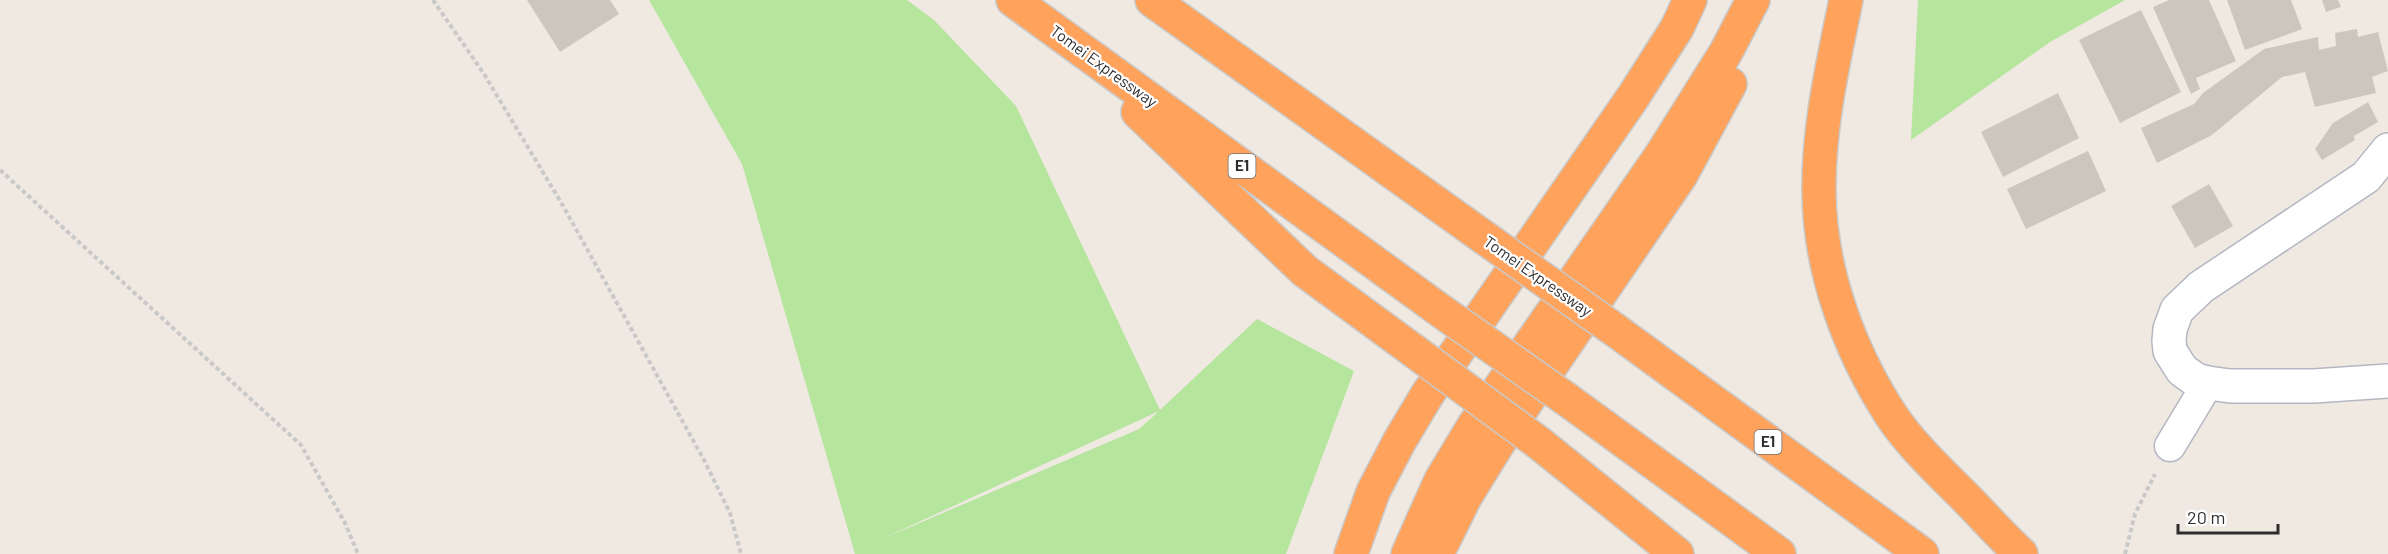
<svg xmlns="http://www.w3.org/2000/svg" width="2388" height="554" font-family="Barlow,sans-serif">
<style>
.green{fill:#b6e59e;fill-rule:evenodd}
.building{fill:#cbc7bf}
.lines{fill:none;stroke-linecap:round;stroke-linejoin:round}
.minor-casing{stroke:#b4b7c1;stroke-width:33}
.tertiary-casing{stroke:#b4b7c1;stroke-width:36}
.motorway-casing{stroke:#c9c9c9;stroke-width:36}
.path{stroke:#c9c9c9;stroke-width:4;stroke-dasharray:4.5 3;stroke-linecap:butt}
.minor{stroke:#fff;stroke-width:30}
.tertiary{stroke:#fff;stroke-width:33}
.motorway{stroke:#ffa35c;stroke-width:33}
.motorway-bridge-casing{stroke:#c9c9c9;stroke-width:36;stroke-linecap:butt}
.motorway-bridge{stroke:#ffa35c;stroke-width:33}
.labels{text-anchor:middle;stroke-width:4.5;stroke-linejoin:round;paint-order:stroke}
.shield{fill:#fff;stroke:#6d6d6d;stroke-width:1.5}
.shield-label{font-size:15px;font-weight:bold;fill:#2e2e2e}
.street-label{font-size:16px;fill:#2e2e2e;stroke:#fff}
</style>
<rect width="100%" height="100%" fill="#efe9e1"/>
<path class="green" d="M649 0H907L934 20 1016 106 1160 410 1257 319 1354 371 1286 554H855L742 164ZM1158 412 1139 429 882 539 1157 412Z
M1918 0H2125L2050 42 1911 140Z"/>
<path class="building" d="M527 0H610L619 14 560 52Z
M2169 0H2209L2236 61 2196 78 2200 89 2191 94 2153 7Z
M2227 0H2291L2302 29 2245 50Z
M2322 0H2338L2341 7 2326 12Z
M2141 10 2181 92 2120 123 2079 40Z
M2357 29 2358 37 2378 32 2388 71 2372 77 2376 93 2315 107 2305 72 2282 77 2212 135 2157 163 2141 128 2194 104 2203 93 2264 49 2318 37 2319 50 2336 46 2335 33Z
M2058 93 2079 138 2003 177 1981 132Z
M2368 102 2378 122 2354 136 2355 140 2322 160 2315 149 2333 123Z
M2088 151 2106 191 2026 229 2007 189Z
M2209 184 2233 226 2195 248 2171 206Z"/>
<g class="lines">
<defs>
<path id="minor" d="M2170 446 2208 383"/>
<path id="tertiary" d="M2388 150 2366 177 2201 287 2177 310 2170 329 2169 341 2170 351 2182 370 2196 380 2208 383 2230 386H2314L2388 381"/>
<path id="motorway" d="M1013 0 1441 311
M1152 0 1489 241
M1846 0C1833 64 1818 127 1819 193 1820 271 1849 350 1891 415 1911 445 1939 471 1964 496 1983 515 2001 536 2021 554
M1138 112 1305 271 1414 351
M1615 330 1922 554
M1569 401 1779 554
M1539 443 1677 554
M1351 554 1373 492 1399 442 1427 395 1633 97 1677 28 1690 0
M1408 554 1441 480 1473 427 1660 157 1726 52 1753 0
M1437 554 1465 497 1499 442 1681 175 1730 84"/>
</defs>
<use href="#minor" class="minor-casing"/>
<use href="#tertiary" class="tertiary-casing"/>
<use href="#motorway" class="motorway-casing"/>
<path class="path" d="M433 0 484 74 562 204 704 460 730 513 741 554
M0 170 301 445 345 523 358 554
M2125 554 2135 514 2155 474"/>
<use href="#minor" class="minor"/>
<use href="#tertiary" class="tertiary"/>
<use href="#motorway" class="motorway"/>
<defs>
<path id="motorway-bridge" d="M1489 241 1615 330
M1441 311 1569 401
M1414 351 1539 443"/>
</defs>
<use href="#motorway-bridge" class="motorway-bridge-casing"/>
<use href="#motorway-bridge" class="motorway-bridge"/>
</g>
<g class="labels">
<g class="shield">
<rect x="1228.5" y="154" width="27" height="24" rx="4.5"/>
<rect x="1754.5" y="430" width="27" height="24" rx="4.5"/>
</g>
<g class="shield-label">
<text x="1242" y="171">E1</text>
<text x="1768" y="447">E1</text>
</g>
<g class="street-label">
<text transform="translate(1104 66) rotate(36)" y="6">Tomei Expressway</text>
<text transform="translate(1538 276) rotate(35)" y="6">Tomei Expressway</text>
</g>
</g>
<path d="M2178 524v9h100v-9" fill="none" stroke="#2e2e2e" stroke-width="3"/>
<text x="2187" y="524" font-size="18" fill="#2e2e2e" stroke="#ffffff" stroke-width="4.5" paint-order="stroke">20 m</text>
</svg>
